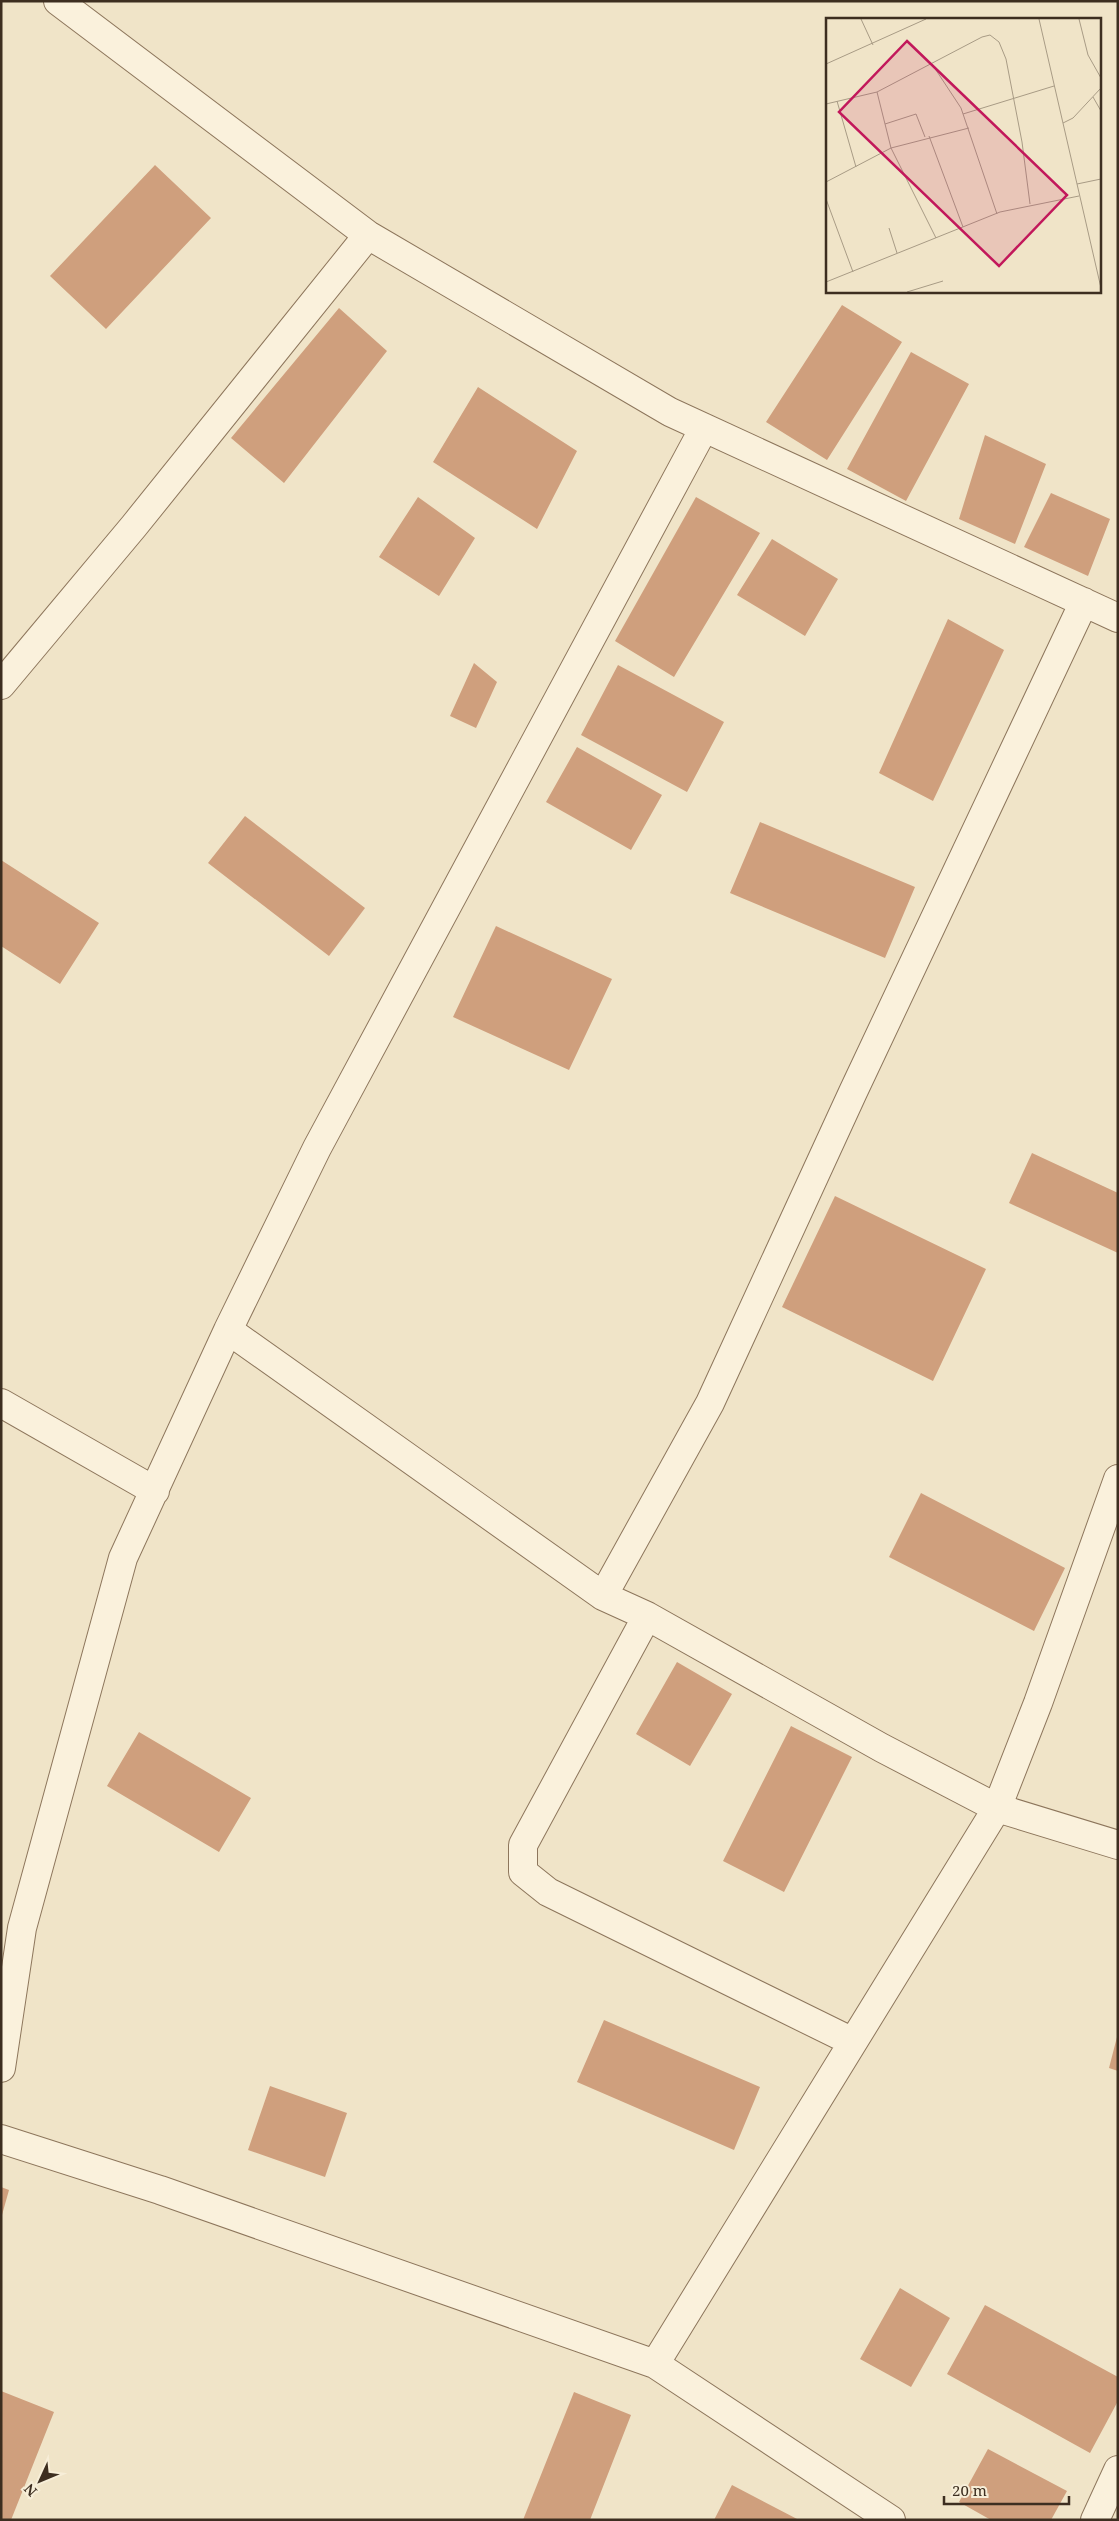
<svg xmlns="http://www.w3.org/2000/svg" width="1119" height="2521" font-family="'Noto Serif',serif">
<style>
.building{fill:#cf9f7d}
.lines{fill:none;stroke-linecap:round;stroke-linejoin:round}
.street-casing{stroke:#8d765c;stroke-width:30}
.street{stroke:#faf1dc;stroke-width:28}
.inset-road{fill:none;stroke:#a89b85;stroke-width:1}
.view{fill:#c2185b;fill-opacity:0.15;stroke:#c2185b;stroke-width:2.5}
.inset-edge{fill:none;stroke:#3d2e20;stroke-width:2.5}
</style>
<rect width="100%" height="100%" fill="#f0e4c8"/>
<path class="building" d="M155 165 211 218 106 329 50 276Z
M842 305 902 342 827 460 766 422Z
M339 308 387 351 284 483 231 438Z
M911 352 969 384 906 501 847 469Z
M478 387 577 451 537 529 433 462Z
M985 435 1046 464 1015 544 959 519Z
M1051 493 1110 519 1088 576 1024 547Z
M418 497 475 538 439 596 379 557Z
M696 497 760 533 674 677 615 641Z
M772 539 838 579 805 636 737 595Z
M948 619 1004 650 933 801 879 773Z
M474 663 497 682 476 728 450 716Z
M618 665 724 722 687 792 581 735Z
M577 747 662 795 631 850 546 802Z
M245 816 365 908 329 956 208 863Z
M760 822 915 887 885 958 730 893Z
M1 860 99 923 60 984 1 946Z
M496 926 612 979 569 1070 453 1017Z
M1032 1153 1118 1193V1253L1009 1203Z
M835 1196 986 1269 933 1381 782 1307Z
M921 1493 1065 1568 1034 1631 889 1557Z
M677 1662 732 1694 690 1766 636 1734Z
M791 1726 852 1757 784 1892 723 1861Z
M139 1732 251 1798 219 1852 107 1786Z
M604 2020 760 2087 734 2150 577 2082Z
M1117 2037H1118V2071L1109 2068Z
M270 2086 347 2113 325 2177 248 2150Z
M1 2187 9 2190 2 2215H1Z
M900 2288 950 2318 911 2387 860 2359Z
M985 2305 1118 2377V2401L1090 2453 947 2374Z
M1 2391 54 2412 11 2520H1Z
M574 2392 631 2415 590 2520H523Z
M988 2449 1067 2491 1051 2520H991L959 2502Z
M732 2485 799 2520H714Z"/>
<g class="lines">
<defs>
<path id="street" d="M58 1 368 235 670 412 1118 618
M1 685 134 526 368 235
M228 1330 603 1596 647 1616 882 1748 997 1808 1118 1845
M1 1403 155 1491
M603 1596 710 1403 853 1092 1084 602
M647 1616 523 1845V1872L548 1892 853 2042
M1 2068 22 1928 123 1558 228 1330 317 1148 704 428
M1 2139 160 2190 655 2364 891 2520
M655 2364 997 1808 1038 1703 1118 1479
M1095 2520 1118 2470"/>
</defs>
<use href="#street" class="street-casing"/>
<use href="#street" class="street"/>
</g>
<g transform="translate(826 18)">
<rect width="275" height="275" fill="#f0e4c8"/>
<path class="inset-road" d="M35 1 47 27M213 1 275 270M253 1 262 37 275 60M0 46 100 1M106 46 135 90 171 196M51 74 65 130 110 220M267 79 275 93M11 83 30 149M0 86 51 74 156 19 164 17 173 24 180 41 196 124 204 186M137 96 228 68M237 105 247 100 275 70M59 106 90 96 99 119M103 118 137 209M0 164 65 130 143 110M251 166 275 161M0 181 27 254M63 210 71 235M0 264 174 194 253 178M81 274 117 263"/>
<path class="view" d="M81 23 241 177 173 248 13 94Z"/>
<rect width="275" height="275" class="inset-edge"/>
</g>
<rect width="1119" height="2521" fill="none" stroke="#3d2e20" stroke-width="5"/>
<g transform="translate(40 2481) rotate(226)" stroke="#f7eed8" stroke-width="4" paint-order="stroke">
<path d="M0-4L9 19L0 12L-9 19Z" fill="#3d2e20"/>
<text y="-8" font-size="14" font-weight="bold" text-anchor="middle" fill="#3d2e20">N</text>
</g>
<path d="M944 2496v8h125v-8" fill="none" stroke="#3d2e20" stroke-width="2.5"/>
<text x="952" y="2496" font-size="15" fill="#3d2e20" stroke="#f7eed8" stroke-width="4" paint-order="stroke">20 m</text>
</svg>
